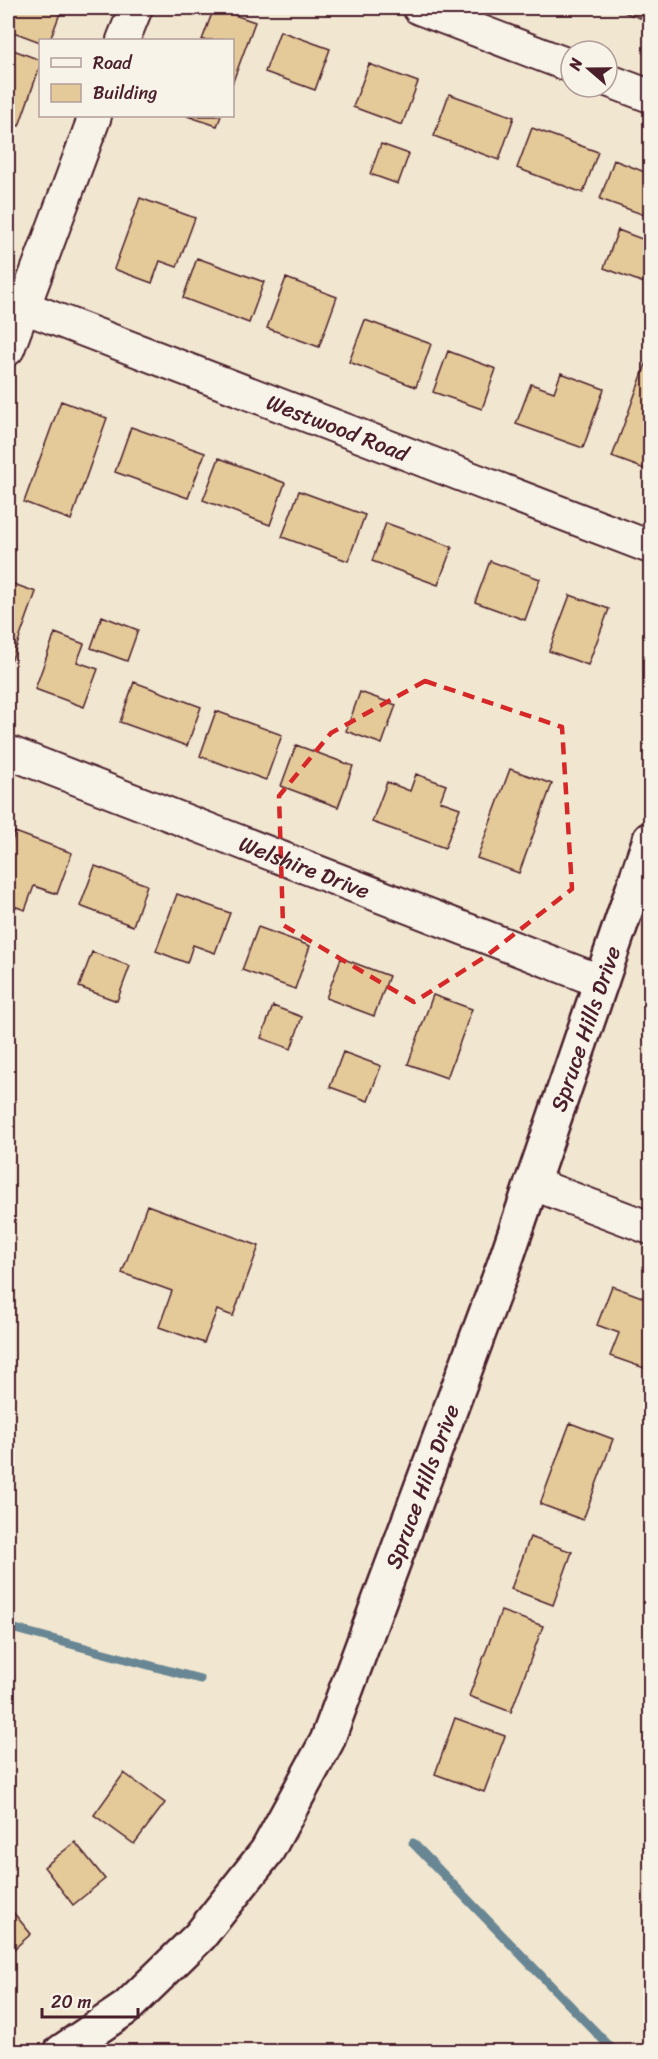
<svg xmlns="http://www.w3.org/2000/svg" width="658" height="2059" font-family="Sriracha,sans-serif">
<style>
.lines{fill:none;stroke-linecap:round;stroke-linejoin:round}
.stream{stroke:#688693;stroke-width:9}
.building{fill:#e4c999;stroke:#4a1f2b;stroke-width:1.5}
.minor-casing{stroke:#4a1f2b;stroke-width:36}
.secondary-casing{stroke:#4a1f2b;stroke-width:38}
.minor{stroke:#f7f3e8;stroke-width:32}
.secondary{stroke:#f7f3e8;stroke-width:33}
.marked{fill:none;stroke:#d62828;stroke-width:4.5;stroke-dasharray:12 8;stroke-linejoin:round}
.labels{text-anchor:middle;stroke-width:6;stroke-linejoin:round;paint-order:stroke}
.street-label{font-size:22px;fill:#4a1f2b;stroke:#f7f3e8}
</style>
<rect width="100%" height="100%" fill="#f1e6d0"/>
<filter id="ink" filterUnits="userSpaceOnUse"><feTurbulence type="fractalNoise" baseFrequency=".0167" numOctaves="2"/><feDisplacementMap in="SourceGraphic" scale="12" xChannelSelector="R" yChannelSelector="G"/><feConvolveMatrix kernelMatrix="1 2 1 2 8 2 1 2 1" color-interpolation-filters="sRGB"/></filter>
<g filter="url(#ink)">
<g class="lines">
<path class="stream" d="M8 1627 200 1679
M413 1843 615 2052"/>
</g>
<path class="building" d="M15 8H62L50 40H40V42L8 30Z
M214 8 255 22 232 84V40H202Z
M613 8H644L640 18Z
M280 31 330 49 315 90 265 72Z
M8 48 40 60V66L19 126 8 122Z
M369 64 418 82 402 125 353 107Z
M449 94 514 117 499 160 434 136Z
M187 116H221L217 126Z
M532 128 598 152 583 193 517 168Z
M381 144 409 154 398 184 370 174Z
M614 160 650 174V217L600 199Z
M140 198 195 218 177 267 160 261 152 283 114 269Z
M618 230 650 242V266L644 283 604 268Z
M197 258 264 282 249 323 183 298Z
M286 278 337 297 319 347 267 328Z
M365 320 431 344 416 387 349 362Z
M448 351 496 369 482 409 433 392Z
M646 364 650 366V471L612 457Z
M561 373 604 389 583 448 516 424 531 384 554 392Z
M61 401 107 418 71 520 24 502Z
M131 427 205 453 188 498 115 472Z
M219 458 285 483 270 525 203 500Z
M299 491 365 515 348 561 282 537Z
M386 523 452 547 438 585 372 561Z
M490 561 540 579 525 620 475 602Z
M8 582 36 592 12 659 8 658Z
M570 595 609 609 588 665 549 651Z
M102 616 138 630 127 661 91 648Z
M55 633 84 644 77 662 98 669 84 707 35 689Z
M134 682 201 707 187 746 120 722Z
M360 692 396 705 382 744 346 731Z
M216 711 282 735 266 780 200 756Z
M296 745 353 766 338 807 281 786Z
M510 769 552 784 519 873 477 858Z
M416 774 446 785 440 801 460 808 445 848 372 822 387 782 410 791Z
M15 832 72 853 57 894 34 886 25 910 8 904V852Z
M95 866 147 885 133 926 80 906Z
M177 894 230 913 215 953 193 945 187 963 156 951Z
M258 927 310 946 295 989 242 970Z
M92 952 130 966 117 1001 79 987Z
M341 958 389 976 374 1016 326 998Z
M433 995 472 1009 447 1078 408 1064Z
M273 1006 302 1017 291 1049 261 1038Z
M343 1052 381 1066 368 1101 330 1087Z
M147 1205 259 1246 233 1316 217 1310 204 1343 159 1327 172 1291 122 1273Z
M612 1286 650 1300V1370L610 1356 619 1333 597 1325Z
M570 1423 613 1439 583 1520 540 1504Z
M530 1537 572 1552 553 1605 511 1589Z
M501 1611 543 1626 511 1712 469 1696Z
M455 1718 505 1736 484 1792 435 1774Z
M124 1773 165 1803 134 1844 94 1815Z
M75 1842 105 1879 73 1905 44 1867Z
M8 1906 31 1934 8 1954Z"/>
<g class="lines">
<defs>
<g id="minor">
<path d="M419 8 571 66"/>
<path d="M123 40 136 8"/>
<path d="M607 80 650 96"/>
<path id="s1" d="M24 307 650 547"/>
<path d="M8 349 95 116"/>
<path id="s2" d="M8 752 602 982"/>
<path d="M531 1183 650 1228"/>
</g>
<g id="secondary">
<path id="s3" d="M61 2052 126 2008 200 1936 267 1851 327 1741 504 1265 650 839"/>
</g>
</defs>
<use href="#minor" class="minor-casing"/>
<use href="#secondary" class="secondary-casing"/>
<use href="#minor" class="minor"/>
<use href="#secondary" class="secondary"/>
</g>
</g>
<path class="marked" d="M425 681 562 727 572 889 485 957 414 1002 283 925 279 796 331 733Z"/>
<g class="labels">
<g class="street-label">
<text dy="8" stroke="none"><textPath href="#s1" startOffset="336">Westwood Road</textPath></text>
<text dy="8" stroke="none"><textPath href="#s2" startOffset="318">Welshire Drive</textPath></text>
<text dy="8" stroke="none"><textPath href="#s3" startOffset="1173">Spruce Hills Drive</textPath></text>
<text dy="8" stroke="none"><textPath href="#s3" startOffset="687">Spruce Hills Drive</textPath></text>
</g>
</g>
<rect width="658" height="2059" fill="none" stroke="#f7f3e8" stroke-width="30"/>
<rect x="15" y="15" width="628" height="2029" fill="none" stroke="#4a1f2b" stroke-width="2" filter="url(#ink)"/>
<rect x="39" y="39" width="195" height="78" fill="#f7f3e8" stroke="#b29e9c" stroke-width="1.5"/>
<rect x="51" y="58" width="30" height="9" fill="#f7f3e8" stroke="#b29e9c" stroke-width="1.5"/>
<text x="93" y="69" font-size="18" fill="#4a1f2b">Road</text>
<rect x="51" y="84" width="30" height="18" fill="#e4c999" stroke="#b29e9c" stroke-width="1.5"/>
<text x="93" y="99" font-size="18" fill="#4a1f2b">Building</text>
<g transform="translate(589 69) rotate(290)"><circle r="28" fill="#f7f3e8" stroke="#b29e9c" stroke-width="1.5"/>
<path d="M0-4.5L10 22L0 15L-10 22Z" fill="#4a1f2b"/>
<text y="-9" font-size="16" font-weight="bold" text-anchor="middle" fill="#4a1f2b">N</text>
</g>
<path d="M42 2008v9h96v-9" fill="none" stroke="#4a1f2b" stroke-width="3"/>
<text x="51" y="2008" font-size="18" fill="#4a1f2b" stroke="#f7f3e8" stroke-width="4.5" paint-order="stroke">20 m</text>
</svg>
